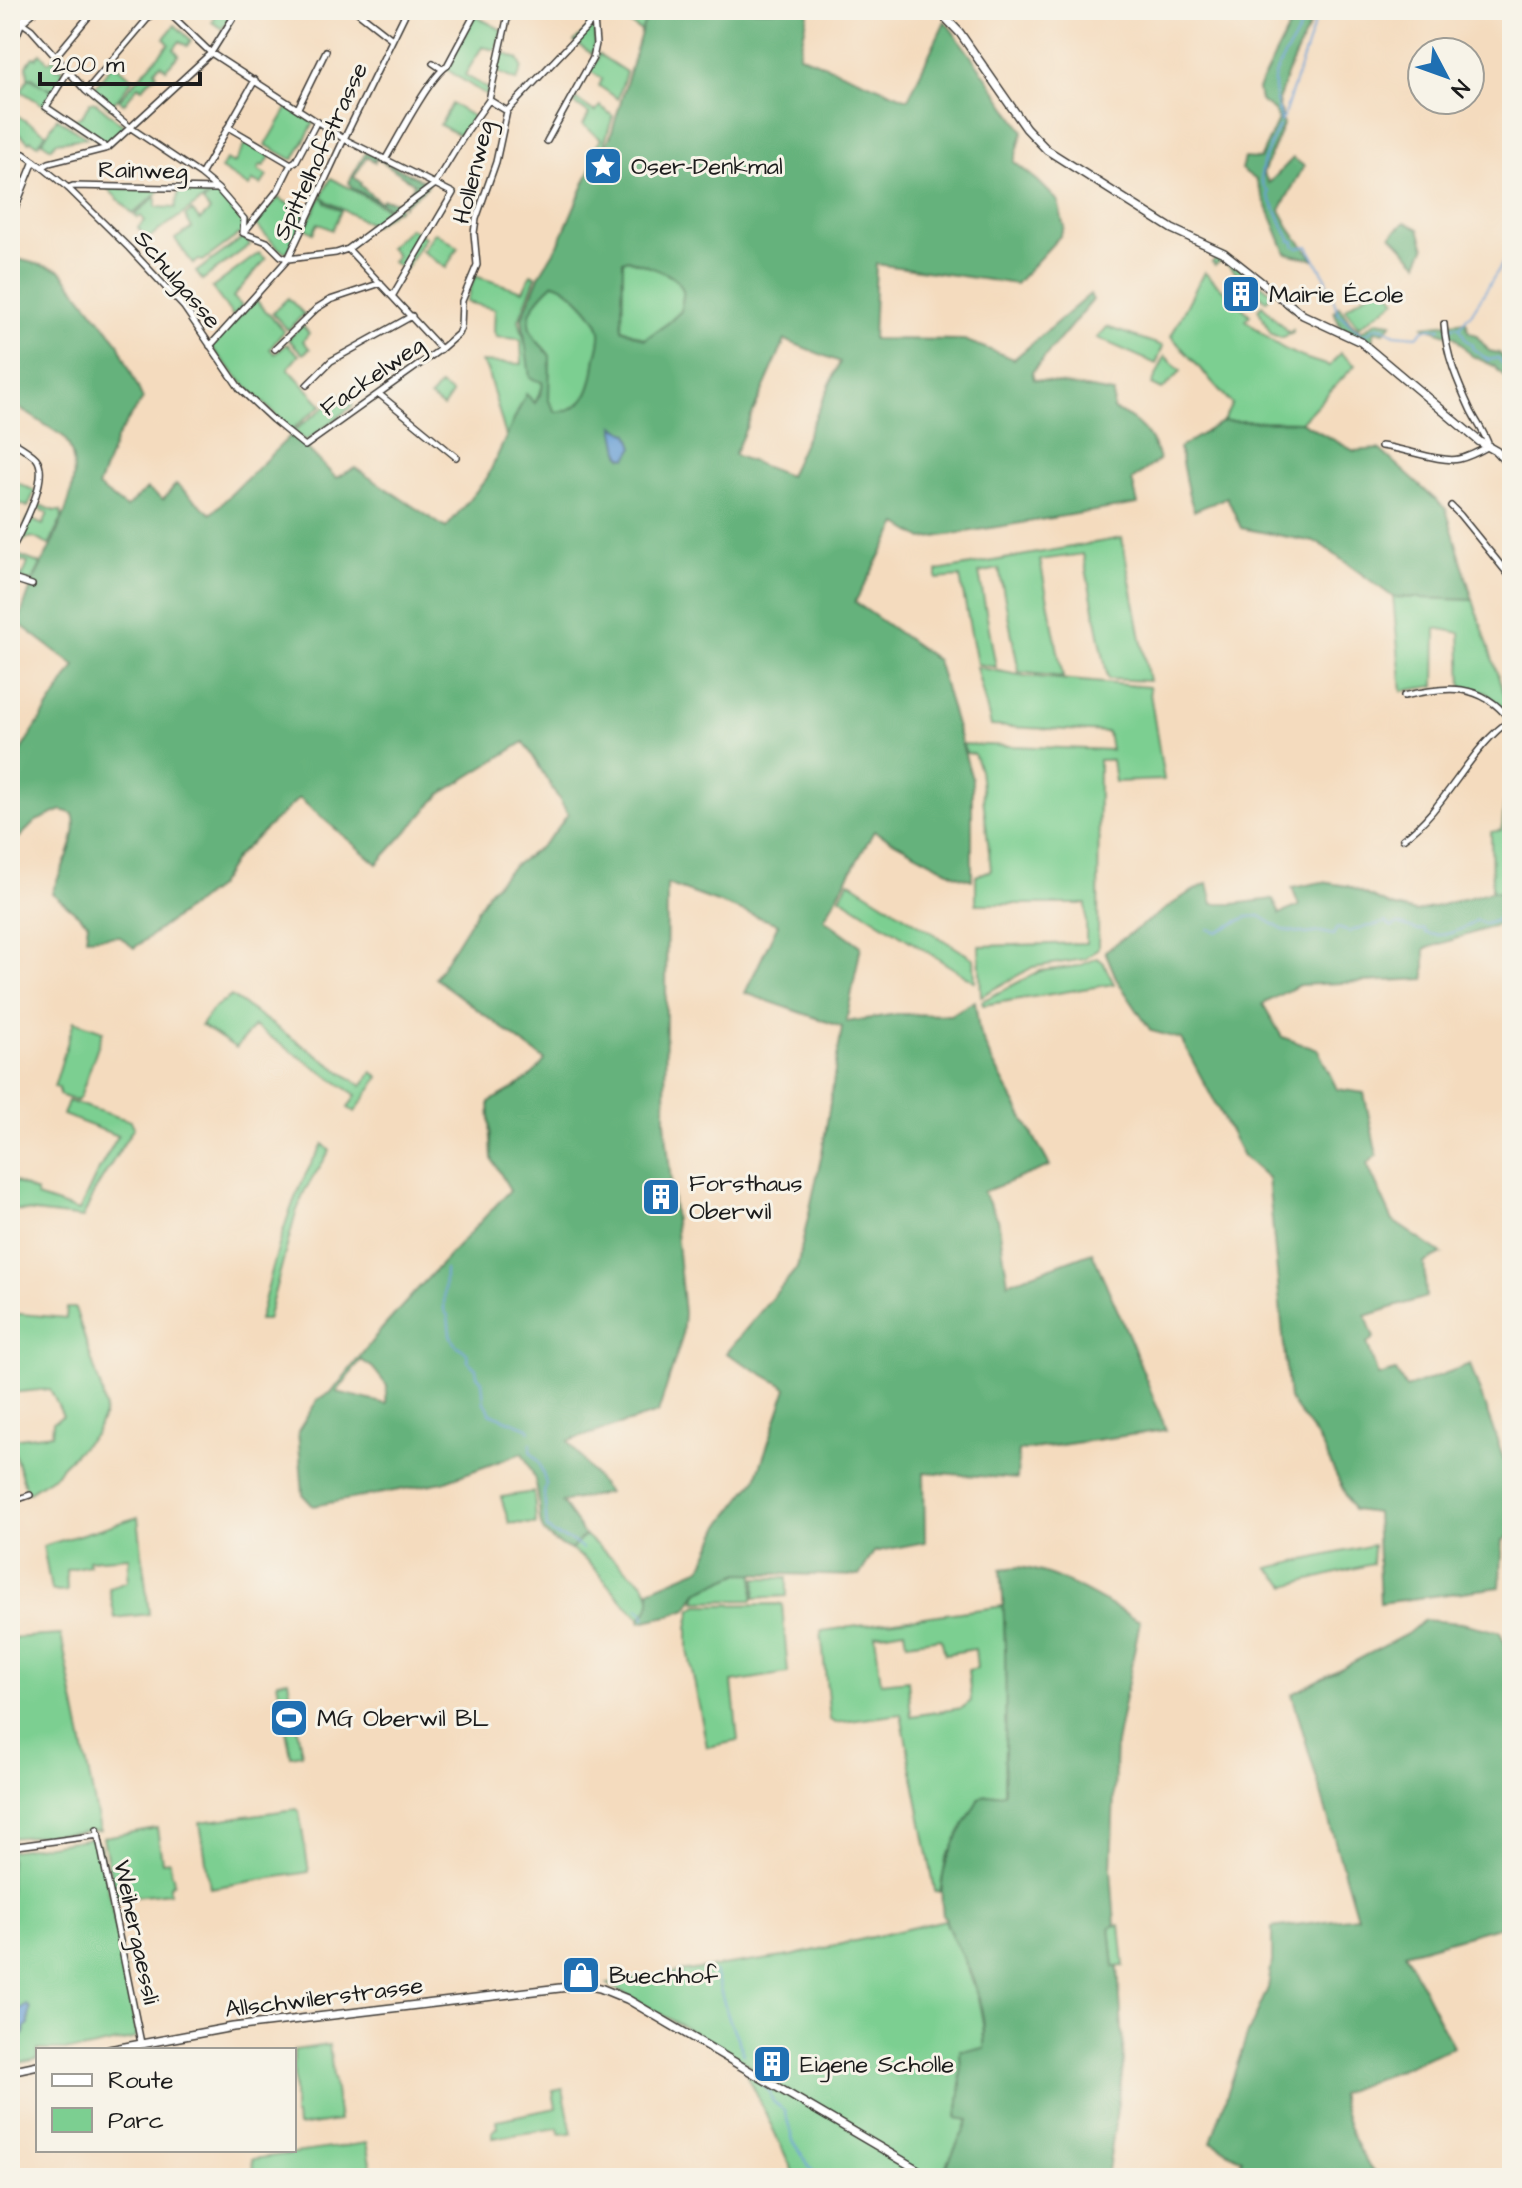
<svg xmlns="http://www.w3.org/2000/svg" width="1522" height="2188" font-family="'Architects Daughter',sans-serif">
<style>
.green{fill:#7ccf91;stroke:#4c7656;stroke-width:2;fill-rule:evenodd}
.forest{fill:#65b27b;stroke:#40674c;stroke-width:2;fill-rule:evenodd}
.water{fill:#679fd5;stroke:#425e78;stroke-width:2}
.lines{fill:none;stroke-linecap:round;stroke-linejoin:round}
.stream{stroke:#679fd5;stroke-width:2}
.street-casing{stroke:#3c3934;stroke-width:8}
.secondary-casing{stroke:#3c3934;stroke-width:10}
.street{stroke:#fff;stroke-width:5}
.secondary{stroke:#fff;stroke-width:7}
.labels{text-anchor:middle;stroke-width:6;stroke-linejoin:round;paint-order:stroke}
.street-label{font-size:24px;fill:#1c1c1c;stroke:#f7f3e8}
.poi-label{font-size:24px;fill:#1c1c1c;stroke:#f7f3e8;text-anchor:start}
</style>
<rect width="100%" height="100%" fill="#f7f3e8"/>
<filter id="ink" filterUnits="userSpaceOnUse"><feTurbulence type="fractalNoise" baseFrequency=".0125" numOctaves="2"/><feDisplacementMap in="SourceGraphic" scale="16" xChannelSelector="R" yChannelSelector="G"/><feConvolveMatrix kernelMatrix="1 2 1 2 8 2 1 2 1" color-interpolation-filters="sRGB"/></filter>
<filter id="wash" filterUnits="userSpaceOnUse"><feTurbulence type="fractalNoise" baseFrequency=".006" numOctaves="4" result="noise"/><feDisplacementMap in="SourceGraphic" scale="32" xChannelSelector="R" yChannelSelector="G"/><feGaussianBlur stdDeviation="1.8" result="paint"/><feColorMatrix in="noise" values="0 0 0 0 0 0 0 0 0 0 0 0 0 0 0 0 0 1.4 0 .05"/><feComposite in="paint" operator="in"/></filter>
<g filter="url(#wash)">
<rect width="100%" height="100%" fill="#f4dbbe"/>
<path class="green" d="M204 10H235L222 29 212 22 215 18Z
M478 10H481L477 17 502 30 496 50 482 47 465 75 487 88V96L446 69Z
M609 10H651V15L641 31Z
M175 25 191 40 187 46 180 41 174 49 179 55 166 69 161 64 155 70 157 74 142 88 138 86 124 104 119 100 169 44 164 38Z
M592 25 594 26 595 44 592 54 574 42Z
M501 52 518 59 522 67 517 81 497 72Z
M40 53 48 62 54 58 59 64 56 69 62 68 63 73 54 90 42 86 33 77H28L27 65 33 57 36 58Z
M597 53 626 72 618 99 599 86 602 79 590 71 598 58Z
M113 63 133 79 110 108 96 96 93 90Z
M28 79H31L53 92 45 106 21 91Z
M576 99 595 112 600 106 613 116 602 150 593 165 598 154 594 150 601 139 583 125 589 114 574 103Z
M90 102H95L124 126V131L107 146 71 122 83 115Z
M452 104 474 117 461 136 440 125Z
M288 107H291L314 123 294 159H291L266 145Z
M10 111 46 133 38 145 31 140 29 142 19 133 17 135 10 133Z
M57 118 87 138 56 142 51 148 42 142Z
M247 141 271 155 264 166 261 165 258 170 267 176 261 185 253 181 249 187 221 169 226 160 234 164Z
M331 178 393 212 373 226 327 201 323 196 326 203 341 211 332 230 318 223 313 233 305 228Z
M107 188 161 190 133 214Z
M179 190 214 192 147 239 138 228 145 221 141 216 138 218 135 215 156 196V207L175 208Z
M217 192 249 227 203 261 199 260 193 264 175 239 192 228 185 216 192 211 200 220 210 211 203 202Z
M278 198 307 214 290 250 285 252 278 248 256 225 257 222Z
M410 228 425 237 405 270 392 262 397 256 389 247Z
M435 232 458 247 446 268 422 251Z
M244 237 250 245 202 280 196 272Z
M259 253 266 259 233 297 242 306 233 316 212 288Z
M1221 254 1272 293 1266 301 1223 260 1215 265 1212 262Z
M628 259C643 266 678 272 683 291 684 296 681 305 681 311L668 323 645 339 622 329 623 261Z
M1204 272 1250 315 1246 320C1278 348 1290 355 1330 366L1340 353 1355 365 1301 422 1223 421 1232 404 1171 336Z
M531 274 536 276 519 320 525 343 543 386 535 403 526 395 507 440 487 370 481 362 522 364 521 341 518 339 496 337 494 331 495 309 466 302 475 276 523 291Z
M1383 282 1396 300 1359 327 1345 309Z
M554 283C569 286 599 317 600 332 601 340 598 350 596 357 592 386 589 409 556 412L548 401 550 356C545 348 537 343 533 335 520 315 541 295 554 283Z
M288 298 304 314 288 330 272 313Z
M256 300 284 331 270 349 275 354 287 344 299 355 288 368 322 405 291 430 241 381 210 346Z
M1262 305 1289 333 1293 330V333L1281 338 1271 334 1258 309Z
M302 325 309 333 303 341 310 349 303 354 288 339Z
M1107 327 1163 346 1156 364 1097 338Z
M1165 356 1181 371 1162 390 1152 385Z
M440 385 452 394 443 407 430 397Z
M342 394 353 406 306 441 292 432Z
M10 479 35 491 28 507 10 500Z
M35 503 55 511H61L62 518 49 545C32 537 32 533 18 545L28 518 43 525 48 513 34 506Z
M1122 538 1149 681 1108 679 1083 554 1040 560 1063 677 1019 672 999 569 979 573 996 667 977 664 960 577 937 579V571Z
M13 553 41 564 32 582 10 575V571L23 576 28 563 20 560 17 567H10Z
M1393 597 1473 600 1511 715 1485 692 1462 687 1460 633 1436 628 1435 686 1402 691Z
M976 667 1025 676 1149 687 1164 780 1115 782 1112 760H1099L1098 949 1085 959 1033 967 981 996 979 946 1086 943V904H976V876L991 870 980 770 974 754 966 753 962 744 1111 750 1108 732 991 726Z
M1512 726V896L1492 891 1491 832 1502 830 1510 727Z
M849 881 974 959 975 982 840 897Z
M1097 958 1103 962 1114 984 983 1005 982 1001 1040 971 1079 966Z
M231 996 362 1086 372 1072 379 1077 355 1112 348 1108 356 1095 254 1026 236 1048 201 1025 212 1010Z
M74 1021 103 1031 80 1097 77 1101 59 1095V1088L54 1087Z
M68 1101 131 1121 134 1127 94 1192 83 1218 10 1209 12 1180 36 1192 37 1197 79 1211 97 1173 118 1136 63 1115Z
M323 1144 330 1151 305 1190 296 1213 267 1320H259C276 1257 287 1199 323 1144Z
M67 1308H75L102 1392 105 1408 104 1415 95 1434 62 1466 57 1474 29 1492 26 1490 10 1439 52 1434 53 1422 63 1416 50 1389 10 1393V1313L66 1318Z
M534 1492 536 1524 509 1523 501 1497Z
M138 1517 149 1614 115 1618 109 1588 127 1582 129 1557 88 1560 89 1565 66 1570 67 1591 58 1592 51 1590 43 1546Z
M584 1535 641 1581C653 1594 654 1606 640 1618 614 1598 600 1566 571 1550Z
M1373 1545 1372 1564 1287 1586 1268 1568Z
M740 1573H754L753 1600 695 1601 697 1592Z
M756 1578H787V1596L755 1598Z
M782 1604 788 1673 732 1682 738 1741 707 1747 688 1650V1627L692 1609 698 1605Z
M1004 1606 1006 1694 1004 1794 983 1796 946 1858 940 1892 935 1891 901 1714 835 1723 830 1720 821 1631ZM905 1630 907 1643 941 1638 945 1654 975 1649 977 1668 968 1670 971 1701 962 1708 911 1716 908 1680 881 1683 875 1635Z
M61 1635 100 1830 10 1838V1638Z
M288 1680 302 1754 291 1756 277 1682Z
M296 1809 299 1811 309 1872 210 1888 200 1822Z
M157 1828 162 1862 170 1861 171 1874 173 1876 174 1883 170 1886V1893L115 1899 103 1837Z
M92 1838 100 1846 137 2038 81 2050H38V2059L16 2064 10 2058V1851Z
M945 1920C950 1936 961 1951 967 1967 979 1995 985 2020 984 2050H960L961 2084 957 2118 969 2119 941 2178H796L747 2074 750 2065 608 1984 623 1980 791 1956Z
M1120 1925 1124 1966 1114 1967 1110 1926Z
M329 2045 339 2121 297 2127 296 2116H294V2050Z
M563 2089 572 2133 560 2134 558 2128 492 2138V2132L498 2127 497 2120 556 2108 553 2091Z
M366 2143 373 2178H254L252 2159Z"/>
<path class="forest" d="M651 10H809L799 55 908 99 945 21 985 75 1023 131 1014 162 1038 181 1058 201 1064 227 1060 236 1016 284 876 264 873 339 964 340 1014 359 1090 294 1093 300 1032 372 1034 379 1114 393 1113 410C1137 418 1153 436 1159 460L1132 480 1138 504 923 539 898 524 855 602 937 660 972 779V880L956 875 874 831 824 919 861 946 846 1022 897 1014 950 1015 975 1001 979 1031 991 1059 1050 1166 983 1192 998 1219 1008 1283 1092 1252 1131 1341 1166 1430 1019 1451 1017 1479 924 1472 925 1542 874 1552 859 1576 740 1573 697 1592 687 1609 668 1616 640 1622V1618C649 1611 652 1601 649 1590L701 1568 722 1523 756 1479 787 1388 726 1353 797 1268 822 1153 842 1027 745 993 778 924 667 884 665 1121 684 1313 682 1338 658 1413 568 1441 608 1493 562 1502 584 1535 571 1550C532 1533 543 1525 537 1489 535 1475 529 1464 522 1453L443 1482 313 1506 303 1495 298 1431 318 1399 332 1392 380 1331 413 1294 510 1190 492 1159 489 1102C511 1090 530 1081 545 1060L435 978 489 891 512 867 539 848 554 833 568 814 524 742 441 794 377 864 299 798 236 857 217 887 134 948 119 936 86 938 88 923 52 893C60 871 81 836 73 814L62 810 36 821 19 838 10 837V808L19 787 10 775V767L75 666 18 623C23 610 27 596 33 582 50 545 93 477 64 437L10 402V257L60 270 117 341 143 399 117 437 98 487 126 508 147 489 163 500 176 484 211 514 291 435 305 446 336 478 355 468 446 528 487 478 526 394 535 403C539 396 544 390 542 382L530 378 522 318 539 276 558 245 591 168 603 151 611 135 643 26 651 15ZM628 259C643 266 679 272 683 291 684 296 681 305 681 311L668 323 645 339 622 329 623 261ZM554 283C569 286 599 317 600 332 601 340 598 350 596 357 592 386 589 409 556 412L549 401 550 356C545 348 537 343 533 335 520 315 541 295 554 283ZM785 340 840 362 789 476 734 455ZM361 1360 373 1368 387 1386 386 1404 337 1392Z
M1298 10H1317L1290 67 1278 101 1283 125 1263 173 1269 183 1293 158 1304 166 1280 210 1292 232 1315 260 1286 253 1256 180 1241 169 1244 158 1260 159 1278 120 1274 111 1260 101 1258 89Z
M366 152 428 183V186L403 206 404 200 415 184 381 161 375 158V162L367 157 354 177 361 183 360 185 380 202 383 199 399 202V209L396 211 352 188 349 182Z
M1405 222 1419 229 1425 248 1418 263 1391 235Z
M1339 306 1350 322 1361 332 1377 321 1392 323 1384 332 1375 331 1370 345 1365 340 1341 329 1334 311Z
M1466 321 1469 332 1476 335 1489 351 1499 353 1512 367V385L1494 366 1472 356 1455 337 1423 326Z
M1223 421 1301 422 1354 451 1379 449 1446 509 1473 600 1393 597 1319 543 1241 528 1227 497 1194 511 1188 492 1179 448Z
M1322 882 1348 886 1391 906 1416 912 1492 891 1512 896V923H1503L1425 949V979L1299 985 1263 1004 1282 1037 1318 1050 1337 1089 1364 1093 1377 1155 1367 1164 1393 1221 1442 1254 1424 1263 1426 1297 1366 1316 1374 1338 1367 1343 1378 1376 1396 1371 1406 1388 1470 1364 1512 1483V1533L1503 1541 1500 1587 1380 1603 1376 1513 1353 1510 1319 1440 1289 1399 1268 1178 1243 1156 1181 1039 1151 1031 1117 980 1105 951 1187 894 1208 883 1213 904H1233L1273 899 1280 914 1299 906 1292 888Z
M1018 1567C1061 1572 1101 1601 1140 1621L1116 1743 1111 1869 1115 1925 1110 1927 1114 1967 1118 1968 1124 2061 1107 2178H941L969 2120 957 2118 961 2084 960 2050 984 2049C986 2019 979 1991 966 1963 959 1948 948 1934 945 1917L943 1916C936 1864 954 1844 978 1800L983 1796 1004 1793C1006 1718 1007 1644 1001 1569Z
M1424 1620 1462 1623 1500 1632 1507 1648H1512V1923L1405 1953 1453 2047 1339 2094C1346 2127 1357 2153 1379 2178H1236L1242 2159 1211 2142 1246 2038 1268 1988 1272 1962V1928L1357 1917 1292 1694 1407 1634Z"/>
<path class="water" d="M614 426 629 434 634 447 627 458 622 457 619 451Z
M26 2004 30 2008 29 2025 25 2027 24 2035 19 2033 22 2030 15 2019 17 2012Z"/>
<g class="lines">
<path class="stream" d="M1280 121 1283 118 1319 10
M1281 122C1278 108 1270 86 1276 72 1284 53 1304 31 1306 10
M1279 126C1271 144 1250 178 1269 192L1268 195 1291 241H1294V245L1298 248 1308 246 1327 280 1338 313 1363 336 1376 327 1383 328 1395 334 1417 336 1424 329 1441 328
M1460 328 1466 318 1471 314 1512 248
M1448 329 1457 326 1460 328 1466 340 1472 344V348L1488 360 1498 358 1512 375
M1208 929 1217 932 1247 917 1260 916 1283 930 1307 934 1321 932 1333 935 1337 928 1350 932C1361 924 1373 929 1385 922L1392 927 1398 924 1419 931 1424 929 1426 933C1442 939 1463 930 1476 920L1485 924 1495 921 1508 908 1512 912
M445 1269 444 1310 448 1316 450 1334 454 1343 467 1353 468 1361 476 1369 477 1375 482 1381 484 1403 488 1407 490 1413 528 1428 530 1431
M531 1443 530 1451 539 1462 546 1484 544 1493 547 1528 554 1535 572 1541 582 1549
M638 1608 643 1612 644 1618
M715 1972 728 2016 744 2054
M761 2084 769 2092 773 2102 785 2111 793 2141 811 2169 821 2178"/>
</g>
</g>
<g filter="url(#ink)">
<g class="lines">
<defs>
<path id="street" d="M166 10 211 53 344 139 453 193 393 295
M355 10 392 39
M21 22 31 29 86 91 131 128 201 175 218 189 244 219 243 233 267 242 281 256 288 259 336 253 348 249 434 185 467 131 489 100 509 10
M55 57 94 10
M433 63 442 69
M68 71 46 107 107 148
M86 91 155 10
M489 100 507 111
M298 108 326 51
M507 111 594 19 599 10
M228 127 291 164 278 190 245 231
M547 141 593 58 596 44 594 19
M10 151 24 154 42 167 68 188 129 248 184 307 240 389 273 420 305 446 441 349 458 334 461 327 462 301 477 265 474 233 476 219 496 162 507 111
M385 160C398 138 429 78 447 66L477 10
M291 164 296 161 317 121
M42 167 49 163 108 148 211 53 238 10
M201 175 255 80
M68 188 73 186 217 189
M10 221 34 161
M348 249 441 349
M210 346 288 259 344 139 407 10
M275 349 317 308 330 300 381 283
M307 385 331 361 412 316
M379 394 456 457
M10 440C18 445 29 451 36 458 52 477 19 533 10 553
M1381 446C1403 448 1441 463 1459 459 1469 457 1480 451 1489 446 1485 433 1477 423 1471 411 1458 383 1446 356 1444 324
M1451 506 1460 515 1512 579
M10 578 32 585
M1404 696C1446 686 1481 682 1510 720
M1403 839C1447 808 1469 747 1512 719
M10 1502 30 1495
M97 1829 141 2043
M10 1847 99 1835"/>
<path id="secondary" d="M11 10 21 22
M938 10 960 33 1026 128 1047 150 1172 229 1224 253 1303 315 1361 342 1480 442 1496 451 1512 468
M21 22 35 10
M10 49 21 22
M109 2050 233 2027 585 1985 600 1988 627 1999 932 2178
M10 2071 38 2065"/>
</defs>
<use href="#street" class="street-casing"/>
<use href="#secondary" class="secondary-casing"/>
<use href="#street" class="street"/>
<use href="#secondary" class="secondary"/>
</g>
</g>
<defs>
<symbol id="sight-square" viewBox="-11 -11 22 22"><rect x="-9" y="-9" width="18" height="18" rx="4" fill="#1f6fb2" stroke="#f7f3e8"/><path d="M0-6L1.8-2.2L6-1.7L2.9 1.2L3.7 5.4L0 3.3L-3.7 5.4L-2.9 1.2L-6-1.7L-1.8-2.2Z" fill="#fff"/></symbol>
<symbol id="building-square" viewBox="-11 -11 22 22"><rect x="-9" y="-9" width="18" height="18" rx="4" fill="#1f6fb2" stroke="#f7f3e8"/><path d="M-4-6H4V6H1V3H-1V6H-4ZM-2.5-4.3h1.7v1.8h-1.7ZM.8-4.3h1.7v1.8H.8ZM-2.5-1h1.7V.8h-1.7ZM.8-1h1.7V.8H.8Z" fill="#fff"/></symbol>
<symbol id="stadium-square" viewBox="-11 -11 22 22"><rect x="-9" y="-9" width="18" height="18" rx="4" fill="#1f6fb2" stroke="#f7f3e8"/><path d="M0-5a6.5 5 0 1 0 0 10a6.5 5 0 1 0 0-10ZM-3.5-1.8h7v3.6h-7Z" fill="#fff"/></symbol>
<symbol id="shop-square" viewBox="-11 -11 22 22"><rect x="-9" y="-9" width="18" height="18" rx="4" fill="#1f6fb2" stroke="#f7f3e8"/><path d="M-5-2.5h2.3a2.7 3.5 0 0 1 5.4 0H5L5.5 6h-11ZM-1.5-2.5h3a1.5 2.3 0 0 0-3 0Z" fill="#fff"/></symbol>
</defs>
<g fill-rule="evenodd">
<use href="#sight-square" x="581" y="144" width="44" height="44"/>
<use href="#building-square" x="1219" y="272" width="44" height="44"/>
<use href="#building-square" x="639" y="1175" width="44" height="44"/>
<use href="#stadium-square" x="267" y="1696" width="44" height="44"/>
<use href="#shop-square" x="559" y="1953" width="44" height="44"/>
<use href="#building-square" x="750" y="2042" width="44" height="44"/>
</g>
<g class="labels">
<g class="street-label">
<text transform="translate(320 151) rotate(-65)" y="8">Spittelhofstrasse</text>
<text transform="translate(143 170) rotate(1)" y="8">Rainweg</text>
<text transform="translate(473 172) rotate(-76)" y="8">Hollenweg</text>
<text transform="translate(178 279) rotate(50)" y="8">Schulgasse</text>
<text transform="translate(372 376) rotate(-35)" y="8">Fackelweg</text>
<text transform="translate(137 1932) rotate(78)" y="8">Weihergaessli</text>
<text transform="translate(324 1997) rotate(-7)" y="8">Allschwilerstrasse</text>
</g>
<g class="poi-label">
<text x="631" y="174">Oser-Denkmal</text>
<text x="1269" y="302">Mairie École</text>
<text x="689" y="1191">Forsthaus<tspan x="689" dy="28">Oberwil</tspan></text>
<text x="317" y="1726">MG Oberwil BL</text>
<text x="609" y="1983">Buechhof</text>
<text x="800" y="2072">Eigene Scholle</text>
</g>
</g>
<rect width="1522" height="2188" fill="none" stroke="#f7f3e8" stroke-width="40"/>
<rect x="36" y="2048" width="260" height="104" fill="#f7f3e8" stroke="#9f9d96" stroke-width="2"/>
<rect x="52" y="2074" width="40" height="12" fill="#ffffff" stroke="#9f9d96" stroke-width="2"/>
<text x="108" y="2088" font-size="24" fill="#1c1c1c">Route</text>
<rect x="52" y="2108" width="40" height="24" fill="#7ccf91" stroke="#9f9d96" stroke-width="2"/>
<text x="108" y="2128" font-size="24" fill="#1c1c1c">Parc</text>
<g transform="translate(1446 76) rotate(131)"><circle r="38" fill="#f7f3e8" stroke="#9f9d96" stroke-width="2"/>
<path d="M0-6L14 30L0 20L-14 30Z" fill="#1f6fb2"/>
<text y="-12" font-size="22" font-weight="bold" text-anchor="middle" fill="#1c1c1c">N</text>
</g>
<path d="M40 72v12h160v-12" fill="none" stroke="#1c1c1c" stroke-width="4"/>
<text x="52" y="72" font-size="24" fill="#1c1c1c" stroke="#f7f3e8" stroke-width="6" paint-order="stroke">200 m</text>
</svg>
